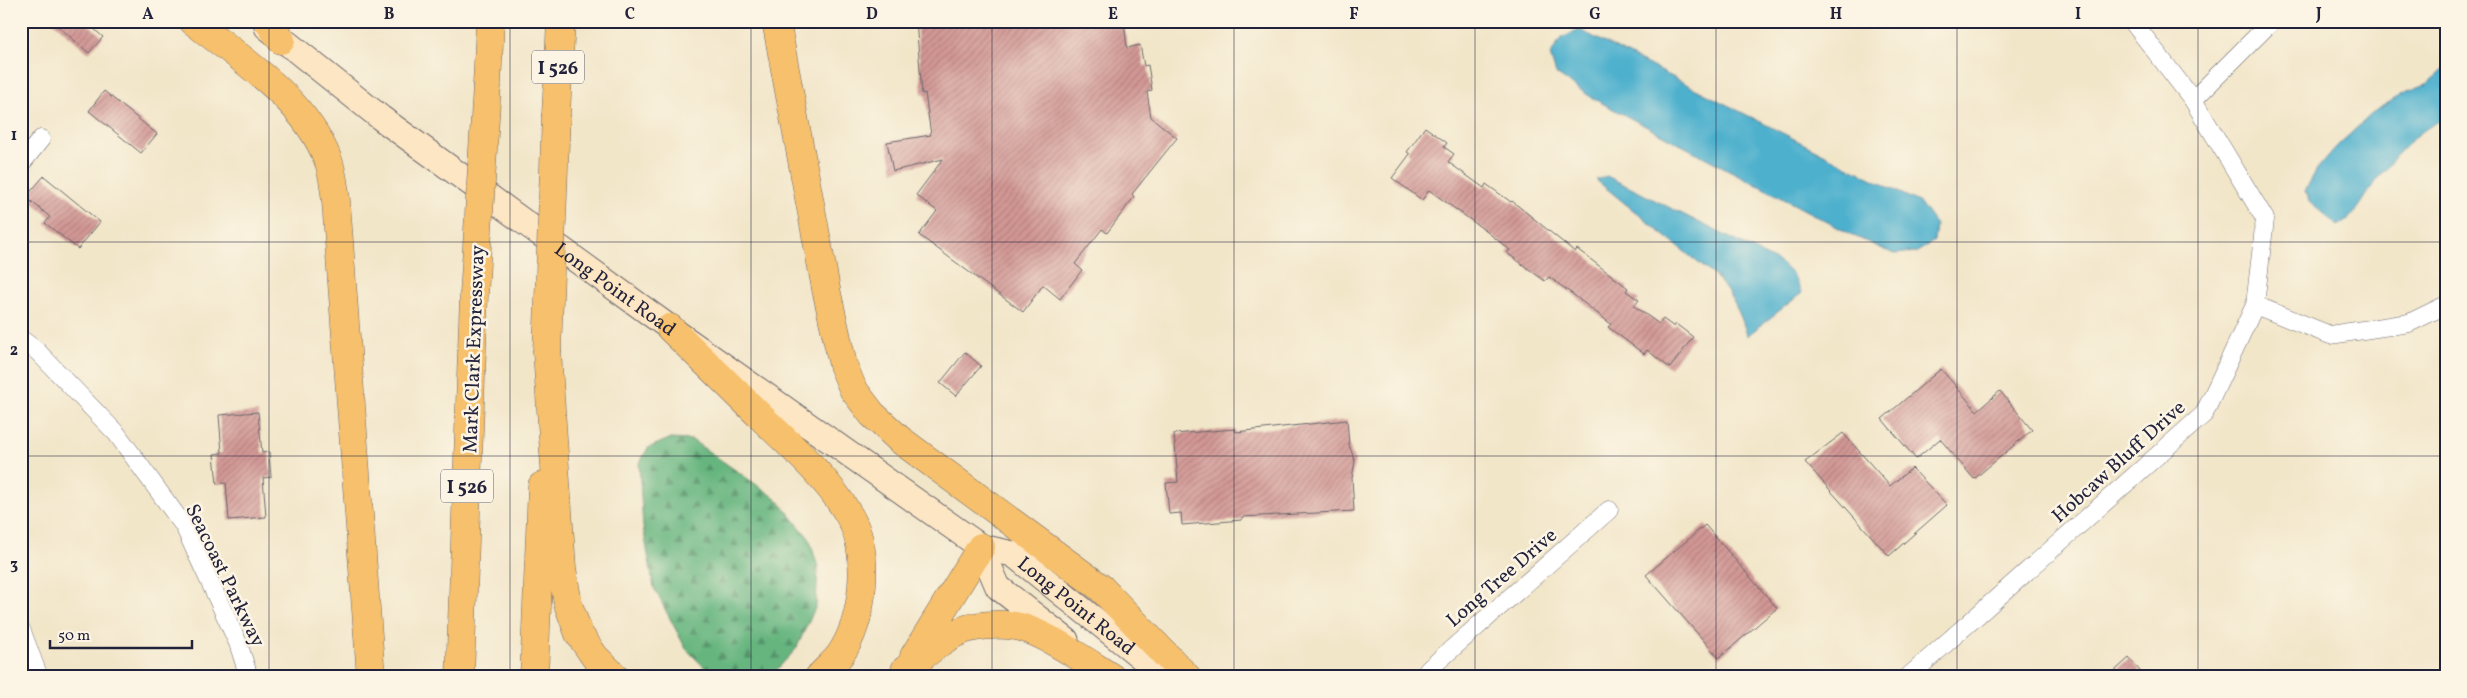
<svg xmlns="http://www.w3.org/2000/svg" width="2467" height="698" font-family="Vollkorn,serif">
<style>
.forest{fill:url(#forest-firs);stroke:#446c5d}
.water{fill:#4eb0cd;stroke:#386984}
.building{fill:url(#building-hatch)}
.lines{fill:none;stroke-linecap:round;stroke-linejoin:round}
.street-casing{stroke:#6b676d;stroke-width:19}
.secondary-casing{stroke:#6b676d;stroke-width:27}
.highway-casing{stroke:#6b676d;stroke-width:29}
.street{stroke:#fff;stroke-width:18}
.secondary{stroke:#fce6c4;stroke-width:25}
.highway{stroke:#f7c06c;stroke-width:28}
.highway-bridge-casing{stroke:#6b676d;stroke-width:29;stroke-linecap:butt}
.highway-bridge{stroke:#f7c06c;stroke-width:28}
.grid{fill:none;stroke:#22223b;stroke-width:1;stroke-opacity:0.55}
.labels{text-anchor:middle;stroke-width:5;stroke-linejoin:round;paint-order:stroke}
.shield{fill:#fcf5e5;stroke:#63616e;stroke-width:1}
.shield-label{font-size:19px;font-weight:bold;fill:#22223b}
.street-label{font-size:20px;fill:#22223b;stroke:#fcf5e5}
.neatline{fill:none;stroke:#22223b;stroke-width:2}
.grid-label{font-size:16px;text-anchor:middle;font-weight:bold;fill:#22223b}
</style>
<defs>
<pattern id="forest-firs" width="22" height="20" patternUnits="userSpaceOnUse" patternTransform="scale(1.25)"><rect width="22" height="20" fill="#66b57f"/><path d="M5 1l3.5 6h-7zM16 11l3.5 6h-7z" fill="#549369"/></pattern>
<pattern id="building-hatch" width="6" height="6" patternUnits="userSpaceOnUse" patternTransform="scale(1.25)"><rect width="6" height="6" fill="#d39895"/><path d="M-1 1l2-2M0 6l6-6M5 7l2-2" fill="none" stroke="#ab7c7b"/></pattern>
</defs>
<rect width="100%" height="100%" fill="#fcf5e5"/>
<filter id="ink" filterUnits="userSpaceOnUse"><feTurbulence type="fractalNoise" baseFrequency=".02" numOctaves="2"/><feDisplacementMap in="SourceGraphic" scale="10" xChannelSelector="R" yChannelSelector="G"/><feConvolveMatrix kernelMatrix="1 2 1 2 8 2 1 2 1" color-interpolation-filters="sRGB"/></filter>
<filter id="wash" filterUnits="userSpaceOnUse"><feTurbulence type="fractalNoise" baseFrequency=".0096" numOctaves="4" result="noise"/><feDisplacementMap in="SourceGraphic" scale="20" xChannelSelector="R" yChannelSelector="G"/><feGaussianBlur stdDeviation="1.12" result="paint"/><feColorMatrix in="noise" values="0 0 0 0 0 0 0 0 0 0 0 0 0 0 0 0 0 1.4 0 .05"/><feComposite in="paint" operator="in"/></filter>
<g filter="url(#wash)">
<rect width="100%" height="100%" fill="#f2e6c9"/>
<path class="forest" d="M669 439 692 440 777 499 809 538 818 567 816 606 796 649 770 677H718L709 672 686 649 654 588 643 527 639 464 648 448Z"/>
<path class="water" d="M1580 30 1920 203 1936 225 1934 241 1917 252 1894 254 1856 237 1594 99 1556 74 1550 55 1561 38Z
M2446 68V118C2415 131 2392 158 2373 186 2360 204 2358 214 2338 226L2309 202 2305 191 2317 169 2336 147 2376 110 2408 91 2429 83Z
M1607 176 1780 263 1793 275 1802 293 1747 336C1742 315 1731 295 1717 278L1596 180Z"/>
<g id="blocks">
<path class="building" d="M52 21H85L103 37 89 53Z
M916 21H1124L1127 48 1140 45 1144 66 1148 65 1152 90 1147 92 1151 117 1177 138 1132 194 1134 197 1107 233 1102 229 1075 264 1082 270 1060 299 1043 285 1023 312 919 235 937 211 916 195 943 159 893 171 887 142 931 135 925 93 922 94Z
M104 91 157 134 141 153 89 111Z
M1425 127 1447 143 1444 147 1454 154 1448 162 1484 188 1486 184 1511 202 1512 201 1575 252 1577 249 1628 288 1626 291 1639 300 1634 306 1659 324 1663 319 1674 327 1676 324 1693 337 1670 368 1647 350 1644 354 1608 327 1611 324 1571 293 1549 277 1545 281 1507 253 1510 250 1486 231 1429 190 1422 200 1392 178 1410 154 1407 152Z
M44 176 100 222 78 249 45 223 50 217 26 197Z
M965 352 981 366 956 396 940 383Z
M1941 369 1977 411 2000 391 2032 430 1974 479 1940 439 1916 459 1882 419Z
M258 412 262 453 269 452 271 477 263 478 266 517 229 520 226 483 217 484 214 454 222 453 219 415Z
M1347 420 1349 445 1355 461 1352 478 1354 511 1242 517V520L1182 525 1181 513 1169 514 1166 483 1178 482 1174 434 1235 429 1236 432Z
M1843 433 1890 486 1912 468 1947 505 1889 556 1805 462Z
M1705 525 1777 608 1719 658 1646 575Z
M2129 658 2145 677H2108Z"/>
</g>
</g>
<g filter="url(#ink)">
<use href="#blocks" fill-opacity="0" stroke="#6b676d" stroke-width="1"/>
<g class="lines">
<defs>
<path id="street" d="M2193 100 2272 21
M21 164 41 139
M2255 305 2330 335 2409 323 2446 305
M21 339 37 351 117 434 184 526 238 643 249 677
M21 629 39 677
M1420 677 1609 510
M1908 677 2204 414 2255 305 2265 219 2193 100 2132 21"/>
<g id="secondary">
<path id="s1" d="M267 27 381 118 670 328 981 547 1013 554 1166 677"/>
<path d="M981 547 998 587 1066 640"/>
</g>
<path id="highway" d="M193 21C243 61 304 98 328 160 333 172 334 188 336 201L371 677
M268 21 281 40
M776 21 826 289 843 365 853 389 872 414 899 439 1101 588 1187 677
M487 85 490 21
M556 114 561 21
M670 328C701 358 732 388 762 418 794 449 828 478 850 517 871 554 864 620 840 655 834 663 825 670 819 677
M547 352 562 568 568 604 579 634 595 657 615 677
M914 656 981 547
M905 670C923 657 944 636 966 629 980 625 1005 623 1020 627 1045 633 1087 662 1111 677
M460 677 474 295
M534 677 542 486"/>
</defs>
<use href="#street" class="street-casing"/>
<use href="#secondary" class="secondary-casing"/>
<use href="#highway" class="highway-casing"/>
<use href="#street" class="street"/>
<use href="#secondary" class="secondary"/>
<use href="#highway" class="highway"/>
<defs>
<path id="highway-bridge" d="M474 295 487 85
M547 352 556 114"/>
</defs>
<use href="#highway-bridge" class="highway-bridge-casing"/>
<use href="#highway-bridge" class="highway-bridge"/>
</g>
</g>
<path class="grid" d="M269 21V677M510 21V677M751 21V677M992 21V677M1234 21V677M1475 21V677M1716 21V677M1957 21V677M2198 21V677M21 242H2446M21 456H2446"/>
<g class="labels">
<g class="shield">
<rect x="532" y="50.5" width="52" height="33" rx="4"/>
<rect x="441" y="469.5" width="52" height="33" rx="4"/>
</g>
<g class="shield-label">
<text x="558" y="74">I 526</text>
<text x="467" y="493">I 526</text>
</g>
<g class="street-label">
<text dy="7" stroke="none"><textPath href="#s1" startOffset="436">Long Point Road</textPath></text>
<text transform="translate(473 349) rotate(-88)" y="7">Mark Clark Expressway</text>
<text transform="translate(2118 461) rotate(-42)" y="7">Hobcaw Bluff Drive</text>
<text transform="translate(226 575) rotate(64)" y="7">Seacoast Parkway</text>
<text transform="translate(1501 577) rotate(-41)" y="7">Long Tree Drive</text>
<text dy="7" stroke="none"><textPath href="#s1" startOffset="998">Long Point Road</textPath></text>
</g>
</g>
<rect width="2467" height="698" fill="none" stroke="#fcf5e5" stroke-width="55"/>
<path d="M50 640v8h142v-8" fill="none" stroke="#22223b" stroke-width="2.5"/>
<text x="58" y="640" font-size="15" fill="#22223b" stroke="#fcf5e5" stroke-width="4" paint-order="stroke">50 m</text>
<rect x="28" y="28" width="2412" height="642" class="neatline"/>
<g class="grid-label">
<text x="148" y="19">A</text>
<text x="389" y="19">B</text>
<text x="630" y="19">C</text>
<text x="872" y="19">D</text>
<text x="1113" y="19">E</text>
<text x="1354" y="19">F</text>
<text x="1595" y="19">G</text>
<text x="1836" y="19">H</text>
<text x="2078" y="19">I</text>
<text x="2319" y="19">J</text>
<text x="14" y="140">1</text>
<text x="14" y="355">2</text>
<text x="14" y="569">3</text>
</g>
</svg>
